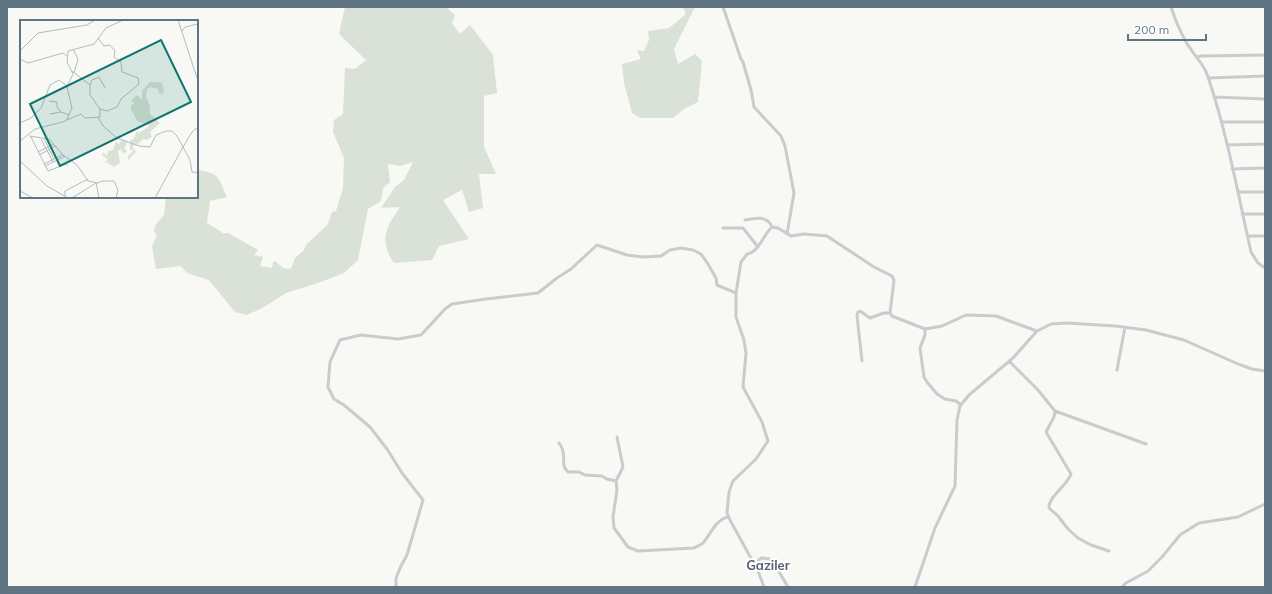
<svg xmlns="http://www.w3.org/2000/svg" width="1272" height="594" font-family="Mulish,sans-serif">
<style>
.green{fill:#dae1d6}
.lines{fill:none;stroke-linecap:round;stroke-linejoin:round}
.minor{stroke:#c8cccf;stroke-width:3}
.labels{text-anchor:middle;stroke-width:4;stroke-linejoin:round;paint-order:stroke}
.quarter-label{font-size:13px;font-weight:bold;fill:#53636d;stroke:#fff}
.inset-road{fill:none;stroke:#b2bcc0;stroke-width:1}
.view{fill:#0f766e;fill-opacity:0.15;stroke:#0f766e;stroke-width:2}
.inset-edge{fill:none;stroke:#607583;stroke-width:2}
</style>
<rect width="100%" height="100%" fill="#f8f8f5"/>
<path class="green" d="M345 7H446L455 15 452 23 460 34 470 25 493 55 497 93 484 96V147L496 174H479L483 208 469 212 462 190 443 200 469 239 439 246 432 260 395 263C387 256 383 240 387 230 389 222 396 214 400 207L381 208 395 187 404 180 413 162 400 166 388 164 390 182 383 188 381 201 368 209 358 260 344 273 318 283 286 293 264 307 247 315 235 312 209 280 187 273 181 266 156 269 152 246 157 235 154 232 155 226 164 215 166 197H197V170C220 173 218 177 227 197L210 201 207 223 223 233H228L258 250 254 255 263 257 260 266 272 268 273 262 275 261 283 268 291 269 295 258 304 250 306 245 328 224 332 212 336 211 343 188 344 158 333 132 334 120 343 114 345 68 355 69 366 60 339 34Z
M683 7H695L674 49 678 64 695 54 702 61 698 102 684 109 673 118H640L632 113 624 83 622 64 641 59 637 50 644 51 649 40 648 31 669 28 686 14Z"/>
<g class="lines">
<path class="minor" d="M723 7 741 59 743 62 751 90 754 107 781 136 785 146 794 193 787 234
M1171 7C1176 22 1182 38 1192 51 1198 60 1205 66 1208 77 1227 133 1238 194 1251 252L1258 263 1265 268
M1197 57 1201 56 1265 55
M1209 78 1265 76
M1214 97 1265 99
M1221 122H1265
M1227 145 1265 144
M1232 169 1265 168
M1238 192H1265
M1242 214H1265
M745 220C755 218 767 215 772 227
M723 228H743L758 247
M1248 236H1265
M736 293V317L744 340 746 353 743 387 762 422 768 441 756 459 733 481 729 492 727 513 730 520 758 571 764 587
M925 329V335L920 348 924 377 927 382 937 394 945 399 956 401 961 405
M862 361 857 316 858 312 860 311 870 318 884 313H890
M1009 361 1038 390 1055 411 1146 444
M1117 370 1125 327
M1055 411 1054 417 1046 432 1071 474C1068 485 1048 497 1049 508L1058 516 1068 529 1078 538 1091 545 1109 551
M617 437 623 467 616 481 617 490 613 517 614 528 628 547 638 551 694 548C697 546 701 545 703 543 711 534 715 520 728 517
M559 443C561 446 563 449 563 452 565 459 561 466 568 472H579L585 475 602 476 607 479 616 481
M758 568V561L761 558 770 559 773 562 788 587
M396 587V578L401 566 407 555 423 500 402 473 387 449 370 427 344 405 334 399 328 387 330 362 340 340 361 335 398 339 421 335 445 309 452 304 486 299 538 293 557 278 571 269 597 245 627 255 643 257 661 256 670 250 681 248 693 250 701 254 708 264 716 278 717 285 736 293 741 262 747 254C759 252 763 235 772 227L778 228 791 236 804 234 827 236 874 267 892 276 894 280 890 313 892 316 925 329 942 326 966 315 996 316 1037 331
M915 587 935 528 955 486 957 420 960 406 969 395 1013 358 1037 331 1051 324 1067 323 1115 326 1146 330 1184 340 1238 364 1252 369 1265 371
M1122 587 1126 583 1148 571 1162 557 1180 535 1199 523 1238 517 1265 504"/>
</g>
<g class="labels">
<g class="quarter-label">
<text x="768" y="570">Gaziler</text>
</g>
</g>
<g transform="translate(20 20)">
<rect width="178" height="178" fill="#f8f8f5"/>
<path d="M130 62H141L143 66 144 73 139 74 138 69 130 67 127 69 126 77 130 86V94L140 103 130 112 132 117 126 120 123 119 117 125 114 123 113 128 116 132 108 140V136L114 130H110V120L114 119 117 111 119 113 127 108 129 105 117 101 111 89V85L115 83 111 81 117 75 122 80V71ZM102 120 108 121 104 128 107 131 103 134 101 129 98 131 100 143 94 147 87 142 84 143 88 139 83 136 82 132 87 136 88 131 93 130 96 121 98 124Z" fill="#dae1d6"/>
<path class="inset-road" d="M158 0 178 61M162 11 165 7 178 4M53 29 58 39 54 53M0 31 18 13 67 5 75 0M0 39 8 43 43 33 47 36M52 51 70 65V75L80 89M70 65 72 60 79 57 85 68M29 81 37 82V87L41 92M30 94 41 92 49 95M78 97 83 106 97 118 119 126 130 127 136 115 146 111H152L157 116 163 127 135 178M47 100 61 94 65 98 80 97V89L87 91 97 87 101 79 119 64 118 58 102 52 101 42 94 37 95 31 90 25 84 26 78 18M0 103 11 98 21 88 30 65 39 60 47 66M178 107 172 112 163 127 170 140 172 152 178 153M9 116 29 119 43 135 57 145 68 161 78 163 82 161H94L98 170 96 178M11 117 28 151 46 144 48 146M24 118 34 139M21 119 33 142M0 121 15 109 46 101 52 88 47 67 53 54 47 42 48 31 74 24 86 8 103 0M18 132 34 124M19 135 35 126M0 141 27 166 48 178M24 144 42 135M25 146 45 136M76 162 79 178M0 171 13 178M45 176V171L68 159M52 178 76 163"/>
<path class="view" d="M141 20 171 82 40 146 10 84Z"/>
<rect width="178" height="178" class="inset-edge"/>
</g>
<rect width="1272" height="594" fill="none" stroke="#607583" stroke-width="16"/>
<path d="M1128 34v6h78v-6" fill="none" stroke="#607583" stroke-width="2"/>
<text x="1134" y="34" font-size="12" fill="#607583" stroke="#ffffff" stroke-width="3" paint-order="stroke">200 m</text>
</svg>
